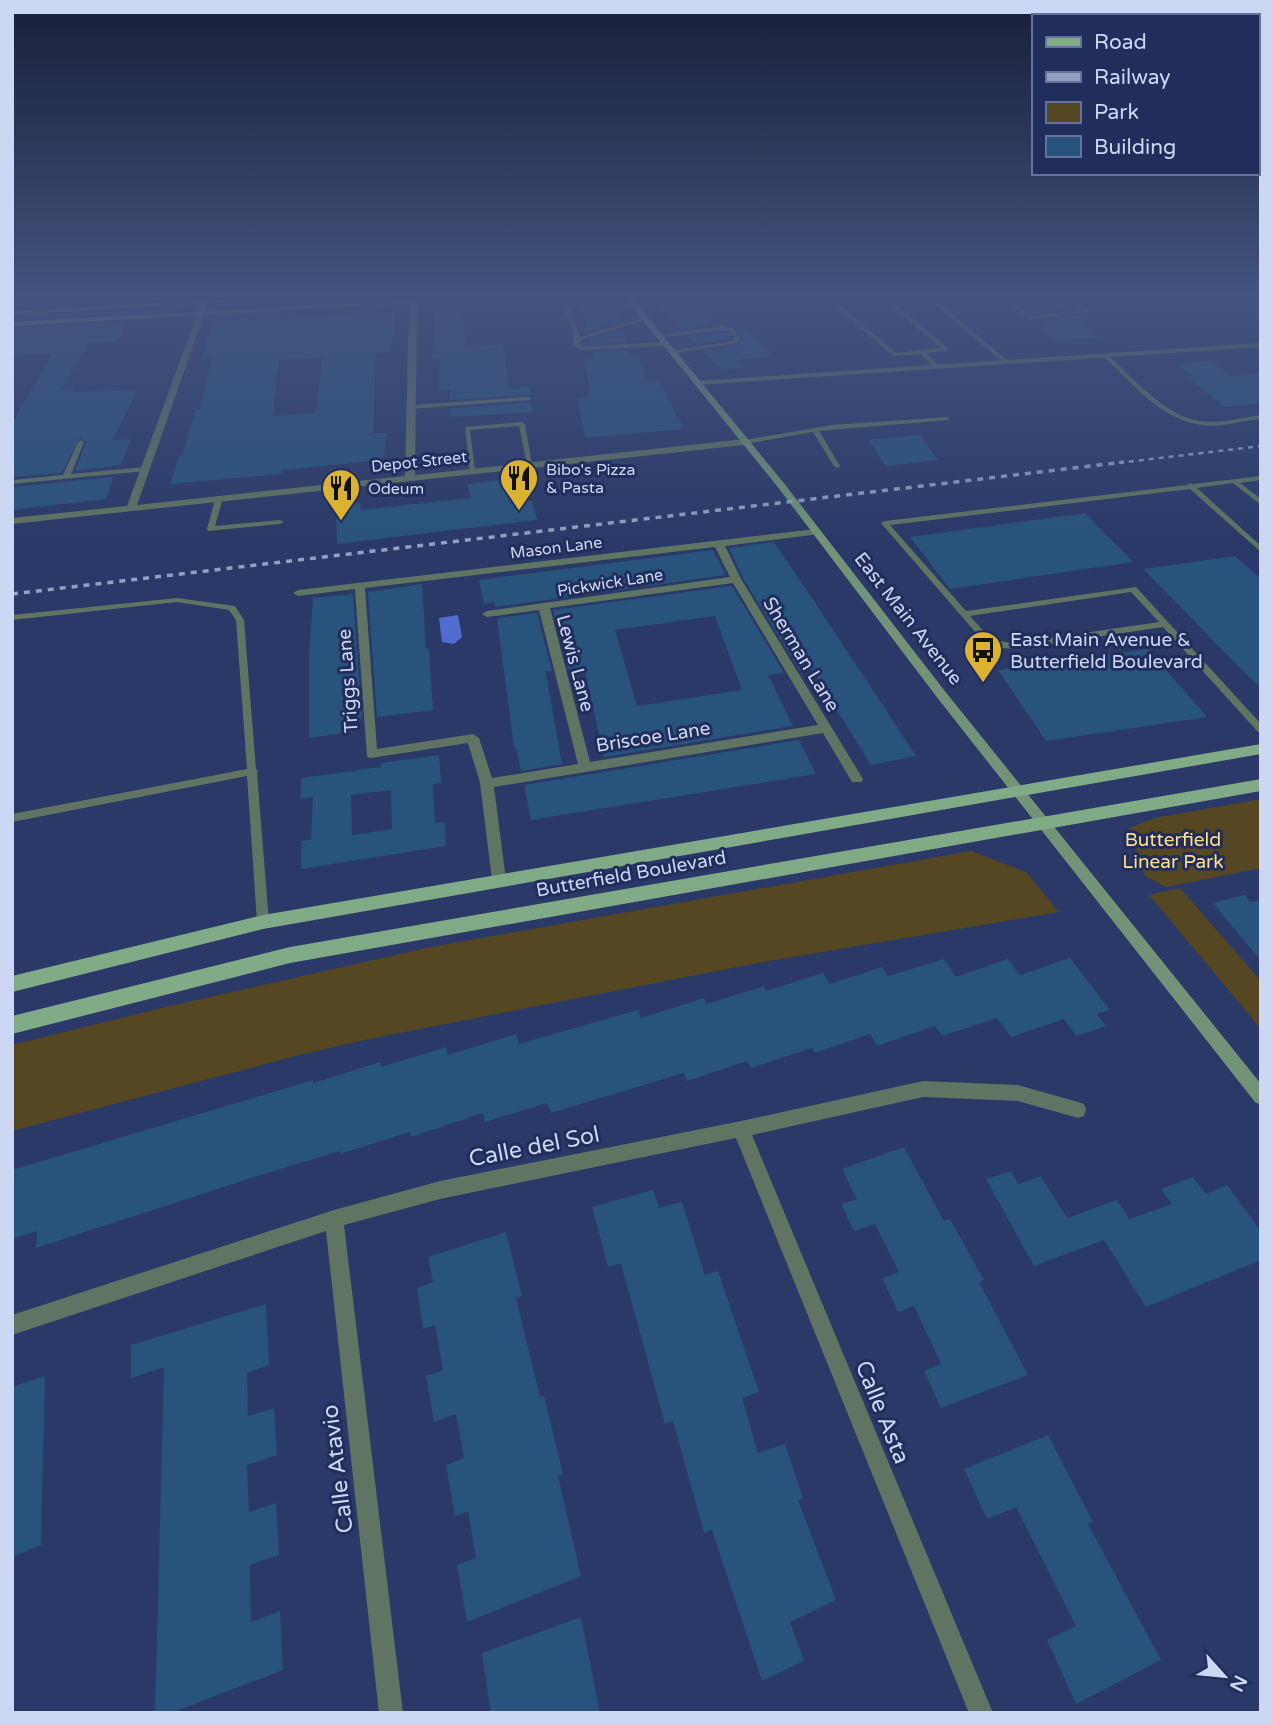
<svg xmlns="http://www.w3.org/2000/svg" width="1273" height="1725" font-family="'Varela Round',sans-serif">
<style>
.green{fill:#554722}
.water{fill:#516dcf}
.building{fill:#28537c;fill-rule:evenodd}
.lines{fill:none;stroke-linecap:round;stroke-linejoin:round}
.lane{fill:#5f7462;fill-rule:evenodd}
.street{fill:#5f7462;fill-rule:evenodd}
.secondary{fill:#729377;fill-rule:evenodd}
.primary{fill:#80ab86;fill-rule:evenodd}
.rail-far1{stroke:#93a0c3;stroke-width:2.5;stroke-dasharray:5 5;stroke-linecap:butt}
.rail{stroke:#93a0c3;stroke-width:3.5;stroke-dasharray:6 6;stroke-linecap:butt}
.labels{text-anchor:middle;stroke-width:6;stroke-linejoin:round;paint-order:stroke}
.far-street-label{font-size:16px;fill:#ccd7f4;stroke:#212e5c}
.far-poi-label{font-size:16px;fill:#ccd7f4;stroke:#212e5c;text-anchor:start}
.street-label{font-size:19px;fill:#ccd7f4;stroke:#212e5c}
.poi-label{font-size:19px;fill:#ccd7f4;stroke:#212e5c;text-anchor:start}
.park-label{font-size:19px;fill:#ffde88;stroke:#212e5c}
.near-street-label{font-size:23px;fill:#ccd7f4;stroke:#212e5c}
</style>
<rect width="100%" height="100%" fill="#2a3967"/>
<path class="green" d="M1261 799V868L1166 887 1145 876 1129 828 1155 818Z
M971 851 1026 872 1059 912 758 963 374 1038 299 1055 12 1131V1045L166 1007 431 947Z
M1180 888 1261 981V1029L1149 895Z"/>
<path class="water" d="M458 615 462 637 454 644 442 642 439 618Z"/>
<path class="building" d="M19 298H140L138 301 13 308Z
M650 298H690L711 325 681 329Z
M1019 298H1055L1060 302H1066L1072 309 1033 313Z
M608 299 609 304 615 303 620 322 588 332 580 301Z
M462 308 466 347 503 344 509 389 529 387 530 395 450 400V390L439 391 440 358 432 359 434 310Z
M133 310 132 313 12 319V318Z
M395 312 391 352 376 353 373 433H387L383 460 282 470 281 474 170 484 179 457H182L196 409H200L212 357 202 358 213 322ZM323 357 315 413 273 416 279 360Z
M1078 316 1099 338 1054 340 1038 322Z
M127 322 117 341 88 343 62 389 74 388 72 392 137 390 113 440 131 439 121 465 75 471 86 443 80 438 61 473 12 477V423L52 354 12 356V329Z
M747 327 773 356 738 359 745 367 722 370 703 351 737 346 744 338 736 328Z
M622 329 626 342 590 344V340Z
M722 333H728L732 338 696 344 688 337Z
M629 350 630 356H639L647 381 659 380 684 429 585 438 577 398H589L587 390H590L584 359H594L592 352Z
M1212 361 1231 376 1261 373V403L1225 407 1187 377 1193 376 1177 364Z
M531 402 533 412 450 417V409Z
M920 435 938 460 886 466 868 440Z
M113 477 106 499 12 510V487Z
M521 478 527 501H532L537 520 337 544 336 505 360 503 361 510 470 498 467 484Z
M1085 513 1133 562 950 589 910 537Z
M774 542 816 604 916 756 871 765 812 670 800 671 743 578 729 548Z
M713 550 726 575 495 607V602L484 604 479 580Z
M1235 556 1261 579V689L1143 569Z
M422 584 426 649H429L433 710 377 717 368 592Z
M732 586 784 673 768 675 793 726 604 757 584 667 568 669 553 610ZM715 616 742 690 637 706 615 630Z
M353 594 362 719H357L358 731 309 738V654L313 598Z
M537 613 552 671H546V674L562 764 521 771 516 747 514 748 497 618Z
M1148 649 1207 717 1046 741 998 670Z
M799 740 816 774 531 820 524 785Z
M439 755 441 783 433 784 435 823 445 822 446 846 301 869V841L311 840 313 797 300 799 301 778 381 767V763ZM391 790 392 829 352 835 351 795Z
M1245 895 1250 902 1261 900V961L1213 903Z
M1070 958 1110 1010 1097 1014 1106 1026 1076 1036 1064 1019 1011 1037 997 1018 942 1036 935 1026 877 1046 870 1034 815 1053 812 1048 751 1068 747 1061 687 1081 684 1073 551 1113 547 1103 485 1122 483 1113 411 1137 410 1132 340 1154V1151L267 1173 36 1248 37 1231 12 1239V1170L313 1080V1083L380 1062 381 1067 446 1047 448 1055 516 1034 519 1044 638 1010 641 1018 704 998 707 1004 764 986 766 991 823 973 830 984 882 967 888 976 944 959 956 977 1008 959 1020 975Z
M904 1147 944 1221 950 1219 984 1280 979 1282 1028 1375 941 1408 924 1371 941 1364 914 1306 898 1312 882 1278 899 1272 875 1224 854 1231 841 1204 857 1199 842 1169Z
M1011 1171 1018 1184 1041 1176 1067 1218 1117 1200 1129 1219 1172 1204 1161 1189 1193 1177 1206 1194 1227 1185 1261 1231V1260L1146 1307 1104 1240 1034 1266 986 1179Z
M653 1190 659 1208 682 1202 705 1275 718 1271 759 1392 742 1398 758 1453 785 1444 803 1498 798 1500 836 1600 790 1622 804 1661 762 1681 712 1530 704 1533 673 1421 665 1424 621 1264 608 1267 592 1207Z
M506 1232 522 1296 516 1298 540 1397 544 1396 563 1474 558 1476 581 1576 467 1622 457 1565 476 1558 468 1511 455 1516 446 1465 464 1458 456 1414 434 1422 426 1376 443 1370 435 1325 423 1329 417 1288 433 1282 428 1257Z
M266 1304 269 1365 247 1373 248 1416 274 1408 277 1455 247 1465 249 1512 276 1503 279 1555 250 1565 251 1622 280 1611 283 1670 171 1713H155L164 1367 131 1378V1345Z
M45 1376 41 1545 12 1557V1387Z
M1048 1435 1093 1522 1088 1524 1161 1660 1076 1704 1047 1640 1076 1626 1016 1507 987 1519 964 1469Z
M581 1617 600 1713H491L482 1653Z"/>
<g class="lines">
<path class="lane" d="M560 298H566L580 337 642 318 647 319 580 340V344L583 347 664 342 667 344 664 346 580 350 574 345 572 328Z
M826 298H832L896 353 941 348 883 298H889L948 348V350L946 351 926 353 940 367 935 368 920 354 893 356Z
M927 298H933L1008 361V363H1004Z
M1000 298H1006L1032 316 1083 310 1069 298H1075L1091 311 1031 320Z
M722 326 733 329 741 338 737 343 671 354 669 353V351L733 341 735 338 729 331 722 330 658 338 655 336Z
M1103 354H1107C1132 377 1165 416 1200 421 1220 424 1241 418 1261 415V419C1241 421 1220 428 1201 425 1160 419 1131 382 1103 356Z
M528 397 530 398V400L411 409 408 407 411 405Z
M947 417 949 418V420L819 431 840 466 837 468 834 466 813 432 745 444 742 442 745 440 832 425Z
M522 422 525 424 532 466 527 465 519 426 470 430 475 471 470 472 465 427Z
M81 440 84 442 71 474 145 467 148 469 145 471 12 484V480L63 475 78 442Z
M1261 476V480L1240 483 1261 499V505L1233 483 1197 488 1261 546V552L1190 489 890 525 966 611 1136 587 1261 724V733L1258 732 1163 627 1016 649 1001 648 983 641 881 523 885 521 1187 485 1190 483 1193 484ZM1131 592 1159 622 1016 643C991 642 986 634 970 616Z
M216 496 223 498 215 526 280 520 284 522 280 524 208 531 207 529Z
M177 598 235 606 244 620 256 769 258 771 257 773 269 922 267 925H259L257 922 247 776 12 822V814L247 769 236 620 229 610 177 602 12 620V615Z"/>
<path class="street" d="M203 298H210L137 505 405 476 409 303 413 301 417 303 415 475 745 439 749 442 745 445 12 524V518L127 506Z
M1261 343V347L697 385 693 383 697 381Z
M816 529 820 530V534L725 546 741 579 863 779 862 782H852L823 733 494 787 506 880 504 884H494L492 880 480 783 468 743 371 758 367 757 355 589 298 596 293 593 298 590ZM715 547 730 577 487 611 482 614 487 617 539 610 578 764 492 778 479 738 473 734 377 749 365 588ZM733 583 818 725 590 762 550 608Z
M923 1081 1018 1085 1078 1102 1084 1104 1086 1110 1084 1116 1078 1118 1018 1101 923 1097 752 1135 993 1713H969L736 1138 440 1199 344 1225 403 1713H379L326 1231 12 1335V1315L334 1210 440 1181 741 1121Z"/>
<path class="secondary" d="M242 298H293L12 315V311Z
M447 298H498L12 326V322Z
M625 298H632L783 482 944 690 1261 1084V1105L1255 1102 936 696 777 486Z"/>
<path class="primary" d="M1261 744V754L263 929 12 992V976L263 915Z
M1261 779V791L290 963 12 1034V1016L290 947Z"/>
<path class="rail-far1" d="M1109 464 1261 446"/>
<path class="rail" d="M12 594 1124 462"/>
</g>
<linearGradient id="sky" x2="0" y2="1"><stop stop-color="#171f39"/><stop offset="0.55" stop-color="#44547f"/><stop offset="1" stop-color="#44547f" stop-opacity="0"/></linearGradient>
<rect width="1273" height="540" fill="url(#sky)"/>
<defs>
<symbol id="restaurant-pin" viewBox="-11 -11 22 30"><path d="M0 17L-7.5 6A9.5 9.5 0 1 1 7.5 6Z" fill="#dcb233" stroke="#212e5c"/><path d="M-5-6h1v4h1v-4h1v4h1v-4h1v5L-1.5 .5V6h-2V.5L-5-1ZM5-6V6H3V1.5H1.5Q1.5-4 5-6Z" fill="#111"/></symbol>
<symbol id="bus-pin" viewBox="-11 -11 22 30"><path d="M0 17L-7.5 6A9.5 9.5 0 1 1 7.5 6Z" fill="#dcb233" stroke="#212e5c"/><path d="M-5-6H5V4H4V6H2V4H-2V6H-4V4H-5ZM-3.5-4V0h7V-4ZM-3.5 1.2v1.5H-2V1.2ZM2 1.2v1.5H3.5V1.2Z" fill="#111"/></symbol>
</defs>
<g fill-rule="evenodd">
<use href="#restaurant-pin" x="497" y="456" width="44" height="60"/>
<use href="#restaurant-pin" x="319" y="466" width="44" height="60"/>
<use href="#bus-pin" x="961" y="628" width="44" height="60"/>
</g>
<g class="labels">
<g class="far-street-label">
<text transform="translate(419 461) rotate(-6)" y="6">Depot Street</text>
<text transform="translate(556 547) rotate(-7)" y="6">Mason Lane</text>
<text transform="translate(610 582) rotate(-9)" y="6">Pickwick Lane</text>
</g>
<g class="far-poi-label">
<text x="546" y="475">Bibo's Pizza<tspan x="546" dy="18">&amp; Pasta</tspan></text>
<text x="368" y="494">Odeum</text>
</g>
<g class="street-label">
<text transform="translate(909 618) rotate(52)" y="7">East Main Avenue</text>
<text transform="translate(802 654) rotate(59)" y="7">Sherman Lane</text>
<text transform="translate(576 663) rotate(75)" y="7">Lewis Lane</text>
<text transform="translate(347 681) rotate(-94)" y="7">Triggs Lane</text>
<text transform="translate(653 736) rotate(-9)" y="7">Briscoe Lane</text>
<text transform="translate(631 873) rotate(-10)" y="7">Butterfield Boulevard</text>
</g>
<g class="poi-label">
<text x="1010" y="646">East Main Avenue &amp;<tspan x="1010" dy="22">Butterfield Boulevard</tspan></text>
</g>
<g class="park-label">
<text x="1173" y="846">Butterfield<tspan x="1173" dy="22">Linear Park</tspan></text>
</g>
<g class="near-street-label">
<text transform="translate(534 1146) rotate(-11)" y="8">Calle del Sol</text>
<text transform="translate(883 1412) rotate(68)" y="8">Calle Asta</text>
<text transform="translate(337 1469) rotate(-97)" y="8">Calle Atavio</text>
</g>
</g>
<rect width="1273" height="1725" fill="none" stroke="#ccd7f4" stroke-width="28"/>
<rect x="1032" y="14" width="228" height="161" fill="#212e5c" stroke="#657299" stroke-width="2"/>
<rect x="1046" y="37" width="35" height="10" fill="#80ab86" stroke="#657299" stroke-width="2"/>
<text x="1094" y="49" font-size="21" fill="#ccd7f4">Road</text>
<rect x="1046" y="72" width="35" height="10" fill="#93a0c3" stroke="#657299" stroke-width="2"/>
<text x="1094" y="84" font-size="21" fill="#ccd7f4">Railway</text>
<rect x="1046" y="102" width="35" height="21" fill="#554722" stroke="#657299" stroke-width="2"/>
<text x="1094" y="119" font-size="21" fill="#ccd7f4">Park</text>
<rect x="1046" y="136" width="35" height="21" fill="#28537c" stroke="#657299" stroke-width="2"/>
<text x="1094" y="154" font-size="21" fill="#ccd7f4">Building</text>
<g transform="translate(1224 1676) rotate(117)" stroke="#212e5c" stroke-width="5" paint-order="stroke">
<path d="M0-5L12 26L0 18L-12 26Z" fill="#ccd7f4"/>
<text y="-10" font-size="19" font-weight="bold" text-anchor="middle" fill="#ccd7f4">N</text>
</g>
</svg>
